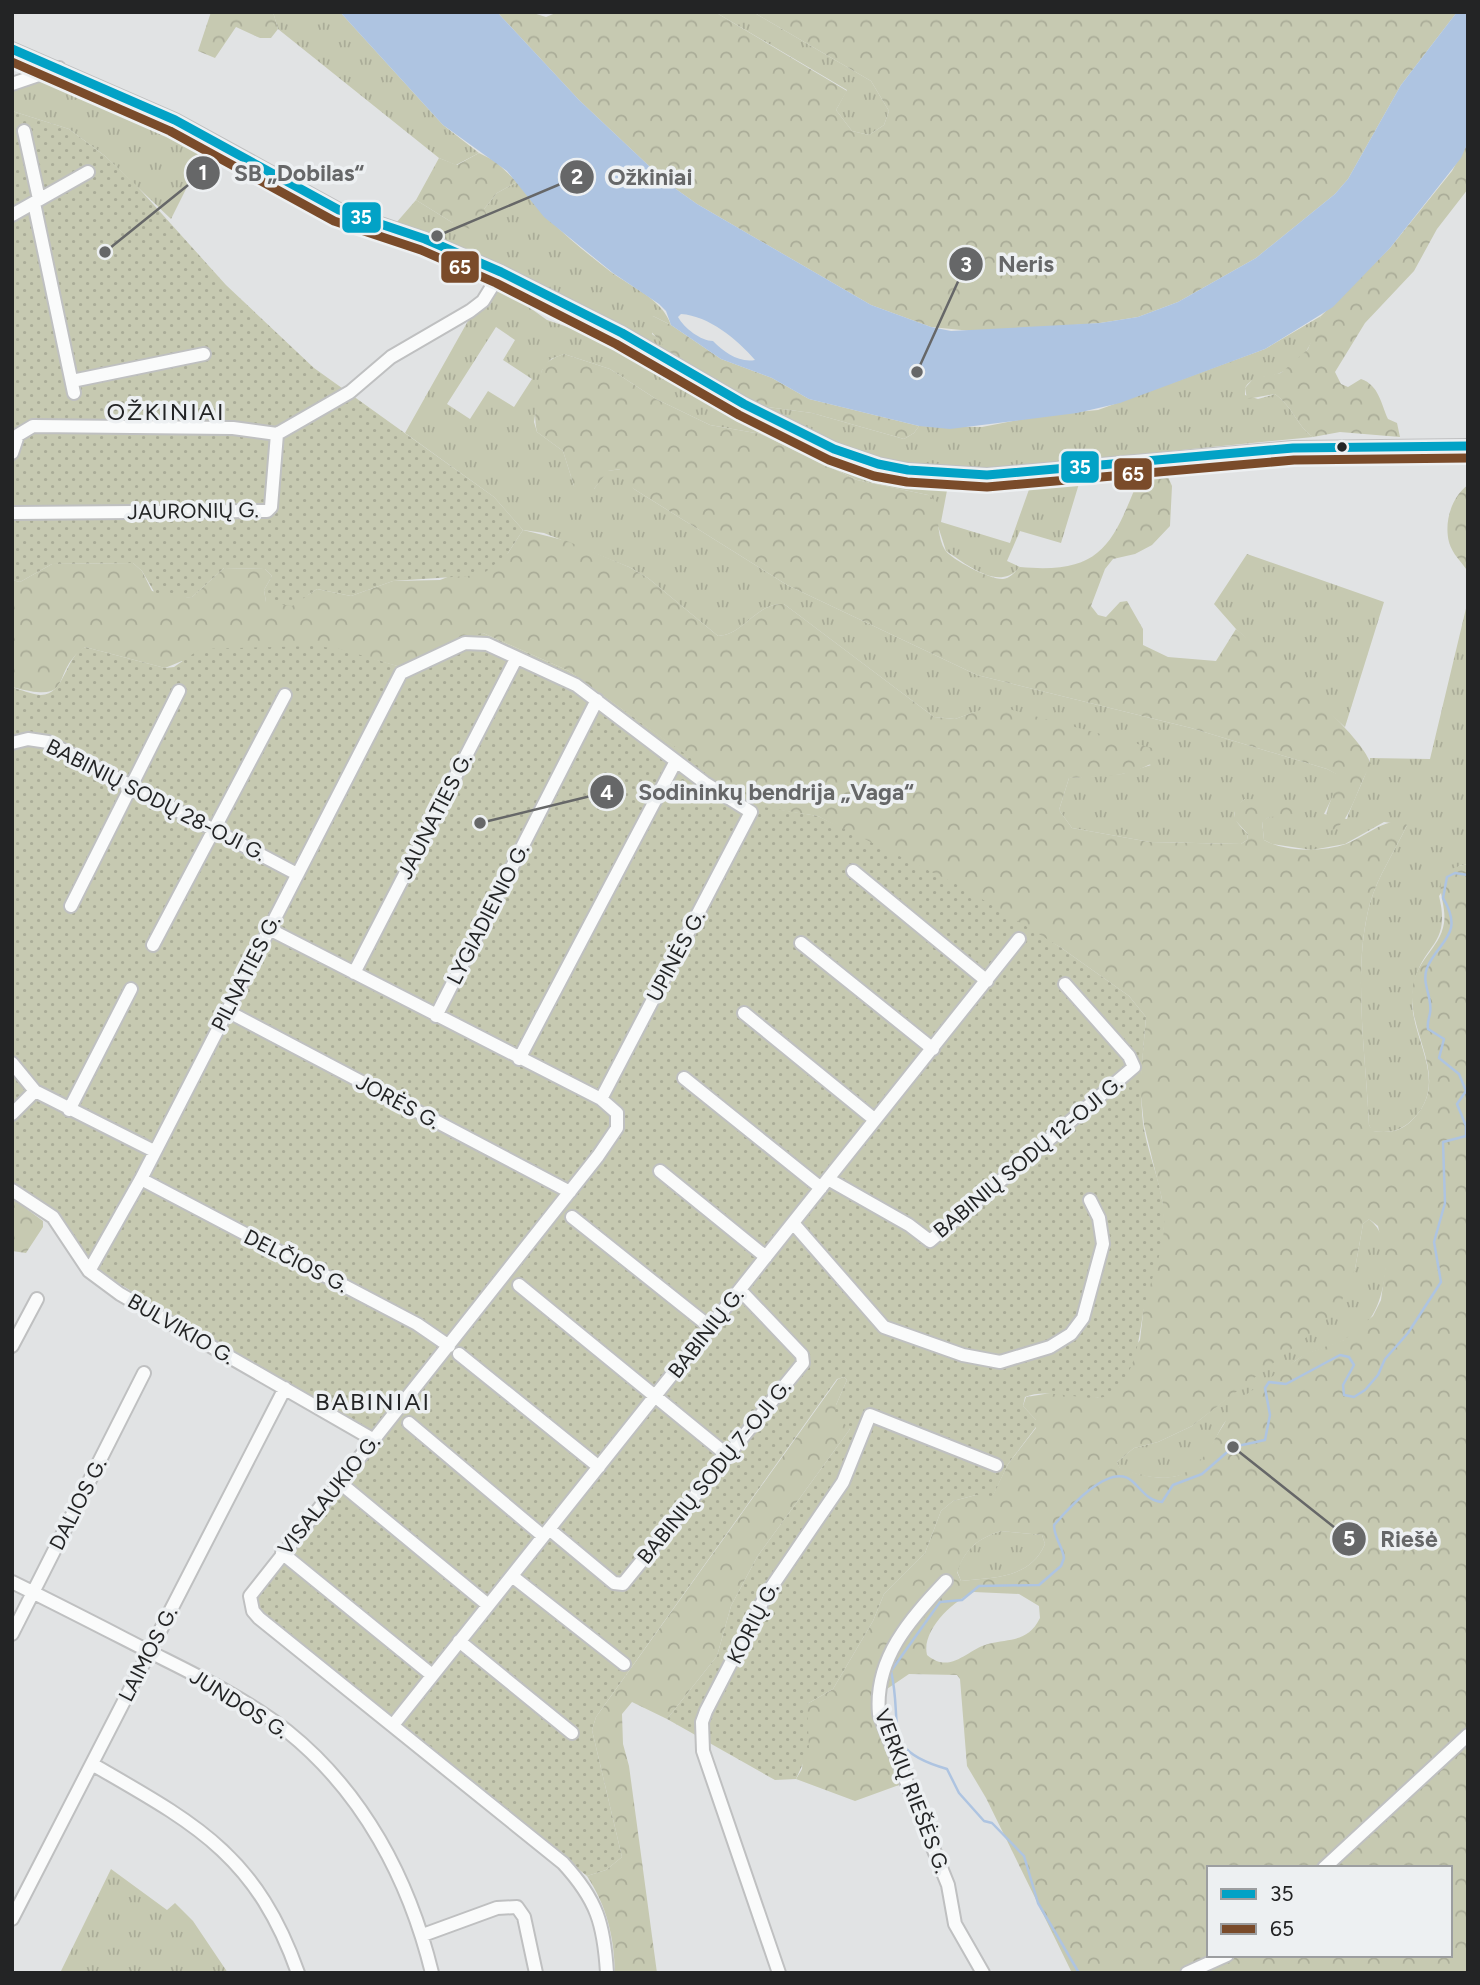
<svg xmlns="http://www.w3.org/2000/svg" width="1480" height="1985" font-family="Figtree,sans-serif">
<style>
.grass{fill:url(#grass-tufts);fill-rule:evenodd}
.forest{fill:url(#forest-crowns);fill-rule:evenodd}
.garden{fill:url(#garden-dots)}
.water{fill:#aec4e1;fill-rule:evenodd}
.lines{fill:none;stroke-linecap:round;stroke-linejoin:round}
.stream{stroke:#aec4e1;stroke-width:2.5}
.minor-casing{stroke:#bfc0c1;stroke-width:16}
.minor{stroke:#fafbfb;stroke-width:12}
.bus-1-casing{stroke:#edf0f2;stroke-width:14}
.bus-2-casing{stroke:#edf0f2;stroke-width:14}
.bus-1{stroke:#02a2c6;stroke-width:9}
.bus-2{stroke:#7a4b2a;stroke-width:9}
.bus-dot{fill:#232425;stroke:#edf0f2;stroke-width:2.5}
.labels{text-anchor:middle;stroke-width:7;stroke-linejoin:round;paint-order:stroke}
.street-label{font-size:21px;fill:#232425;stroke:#edf0f2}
.quarter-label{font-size:24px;letter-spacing:2px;fill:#232425;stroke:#edf0f2}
.leader{fill:none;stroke:#666768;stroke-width:2.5}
.callout-dot{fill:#666768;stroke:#edf0f2;stroke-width:2.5}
.mark-label{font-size:21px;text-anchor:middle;font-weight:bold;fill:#fff}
.callout-label{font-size:23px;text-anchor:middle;font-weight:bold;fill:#666768;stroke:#edf0f2;stroke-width:7;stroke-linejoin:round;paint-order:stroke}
.line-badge{stroke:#edf0f2;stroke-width:2.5}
.badge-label{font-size:19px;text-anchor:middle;font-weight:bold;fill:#fff}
</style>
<defs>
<pattern id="grass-tufts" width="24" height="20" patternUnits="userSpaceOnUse" patternTransform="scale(1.75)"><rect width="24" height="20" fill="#c6c9b1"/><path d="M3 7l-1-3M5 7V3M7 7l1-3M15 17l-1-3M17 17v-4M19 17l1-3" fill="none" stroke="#aaac98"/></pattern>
<pattern id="forest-crowns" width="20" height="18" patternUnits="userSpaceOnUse" patternTransform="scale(1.75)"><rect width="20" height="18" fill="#c6c9b1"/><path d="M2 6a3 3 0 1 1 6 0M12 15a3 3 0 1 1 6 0" fill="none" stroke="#aaac98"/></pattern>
<pattern id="garden-dots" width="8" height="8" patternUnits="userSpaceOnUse" patternTransform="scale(1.75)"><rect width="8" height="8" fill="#c6c9b1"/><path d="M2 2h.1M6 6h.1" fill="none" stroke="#aaac98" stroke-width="1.8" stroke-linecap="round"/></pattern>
</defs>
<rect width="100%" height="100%" fill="#e1e3e4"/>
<path class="grass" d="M273 12H340L443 125 479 153 456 165 439 158 278 29Z
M715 12H753L871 81 889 111 884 125 869 135 852 131 836 110 847 90Z
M52 77 146 118 206 149 171 219 105 156 69 129 12 111V87Z
M517 182C543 218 576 245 611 272 633 288 662 299 671 325L653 316 652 334 663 342 673 356C583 306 493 257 396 223L416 200 453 223 484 209 497 193Z
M491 280 547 320 594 336 745 420 793 435 829 452 898 473 949 480 941 522 1010 543 1032 481 1081 477 1061 543 1020 531 1007 561 1020 567C999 592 968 565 946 551L928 495 857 480 761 434 710 425 656 399 610 369 564 354 551 359 542 370 534 422 537 432 563 451 574 486 594 489 607 471 621 469 634 489 787 585 977 675 1191 728 1327 769 1337 774 1338 786 1324 814 1347 819C1351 805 1371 766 1370 758L1430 759 1468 600V864L1459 866 1439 896C1452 948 1420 943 1413 989 1405 1034 1451 1077 1415 1117 1402 1131 1390 1134 1372 1131L1369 1125C1366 1056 1352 970 1370 903 1378 876 1395 851 1407 825L1384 822 1345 844 1312 850 1272 844 1264 840 1262 821 1269 817 1245 799C1228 811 1234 822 1248 834L1247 840 1241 844 1150 842 1072 828 1059 810 1069 778 1122 774 1151 765 975 712 955 719 934 717 784 604C757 602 744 635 718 636L648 578 629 567 544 533 523 530 494 497 405 433ZM496 327 515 340 503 360 532 379 514 407 488 391 470 419 447 404Z
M1321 316C1316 338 1303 364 1280 373 1266 379 1253 374 1245 388V395L1258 399 1275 394C1294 408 1296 425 1313 437L980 470C886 467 842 449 760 406L812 413 904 439 914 433 919 426 982 427 1044 415 1098 410 1265 349Z
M1247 554 1384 602 1345 727 1236 629 1214 604Z
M1369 1219C1383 1230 1388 1251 1386 1268 1382 1299 1375 1325 1345 1340 1328 1348 1310 1350 1295 1361 1274 1379 1247 1396 1229 1417 1219 1428 1215 1442 1207 1454 1186 1487 1150 1479 1120 1469L1117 1462 1134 1448 1158 1442 1192 1426 1255 1376 1355 1269 1363 1224Z
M1001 1531 1042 1535 1045 1544C1030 1579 994 1577 961 1581L957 1571C966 1548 977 1539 1001 1531Z
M111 1869 167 1910 175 1903 193 1921 228 1973H60Z"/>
<path class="forest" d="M211 12H273L278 29 271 38H260L236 27 215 58 198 51Z
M497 12H530L546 17 558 12H715L847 91 836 110 852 131 869 135 884 125 889 111 871 81 753 12H1457L1401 85 1348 179 1335 194 1256 258 1178 302 1138 317 1100 323 982 332 931 327 871 305 697 204 666 182 579 100Z
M1468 142V189L1437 229 1414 271 1365 323 1335 372 1341 384 1348 387 1361 379C1379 385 1381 404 1388 419L1397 423 1400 437 1340 432 1313 437C1296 425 1294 408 1275 394L1247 399 1245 388 1254 378 1281 373 1308 349 1321 316 1390 248 1452 171Z
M479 153 495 161 517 182 497 193 484 209 489 220 484 234 453 223 416 200 439 158 457 165Z
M653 316 671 325 721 359 772 378 809 399 919 426 914 433 904 439 812 413 760 406 673 356 647 327Z
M564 354 610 369 656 399 710 425 761 434 857 480 928 495 937 502C938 516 937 537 945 550 952 560 991 580 1003 579 1011 578 1015 572 1020 567 1106 575 1113 541 1142 471L1165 470 1172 486 1170 526 1152 545 1135 554 1113 559 1105 569 1091 606 1098 615 1106 617 1120 602 1127 601 1143 629V645L1168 657 1216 661 1236 629C1263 651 1365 736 1371 765 1357 785 1351 825 1330 831 1318 810 1339 797 1336 774L1327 769 1191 728 977 675 787 585 634 489 624 480 620 469 608 471 594 489 582 491 574 486 563 451 537 432C533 416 536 386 542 370 546 361 555 357 564 354Z
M1468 485V572C1462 562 1452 554 1449 542 1444 523 1451 497 1468 485Z
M523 530 567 541 629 567 648 578 718 636C744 635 757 602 784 604L934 717 955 719 994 705 1156 749 1159 757C1136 779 1098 776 1069 778L1059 810 1072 828 1150 842 1241 844 1247 840 1248 834 1235 820V806L1245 799 1298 801 1302 808 1296 815 1269 817 1262 822 1264 840C1285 852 1323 852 1346 844 1366 836 1378 823 1401 820L1407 825C1395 851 1378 876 1370 903 1352 969 1366 1056 1369 1125L1373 1131C1390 1134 1403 1131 1415 1117 1449 1080 1411 1037 1412 995 1413 960 1440 950 1444 923 1448 898 1423 872 1468 864V1973H1072L986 1798 967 1766 960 1679 957 1675 909 1674 881 1693 874 1715 899 1785 855 1801 796 1779 802 1769 807 1704 833 1689 873 1621 884 1594 925 1553 941 1511 953 1501 976 1495H993L1008 1464 1036 1428V1420L1023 1406 1026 1397 1057 1392 1098 1398 1140 1340 1144 1305 1164 1227 1162 1199 1144 1125 1140 1086 1146 1017 1129 996 1060 947 818 816 758 807 569 671 483 633 401 667 372 659 182 661 165 668 85 647C47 674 79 705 12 687V580L20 582 52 564 133 563 142 571 152 591 191 598 224 568 265 569 272 576 264 590 266 602 308 595 317 589 351 596 393 581 440 580 508 553ZM1369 1219 1378 1226 1386 1263 1381 1300 1373 1316 1344 1340 1305 1354 1228 1407C1229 1420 1222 1426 1216 1437 1192 1484 1165 1484 1120 1468L1117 1462 1134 1448 1158 1442 1192 1426 1321 1326 1342 1300 1355 1269 1363 1224ZM1001 1531 1042 1535 1045 1544C1030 1579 994 1577 961 1581L957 1572C966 1548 977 1539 1001 1531ZM974 1592 1019 1594 1039 1606 1040 1618C1028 1642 1012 1638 988 1644 966 1650 951 1675 927 1655 921 1630 954 1600 974 1592ZM1209 1868H1450V1955H1209Z
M12 1198 43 1221V1227L26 1253 12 1251Z
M844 1377 847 1380 836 1405 850 1429 757 1557 731 1606 717 1656 667 1719 632 1702 622 1714 623 1744 629 1766 657 1973H615C614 1936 607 1907 587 1876L606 1870 622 1857 592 1730 596 1717 838 1379Z"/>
<path class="garden" d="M12 111 69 129 105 156 135 184 226 285 314 368 494 497 523 530 508 553 482 575 393 581 351 596 317 589 292 606 266 602 264 590 272 576 265 569 224 568 191 598 156 595 142 571 133 563 52 564 20 582 12 580Z
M483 633 569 671 758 806 818 816 962 887 1060 947 1129 996 1146 1017C1143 1052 1139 1087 1143 1123 1148 1158 1166 1191 1164 1227 1163 1253 1151 1278 1145 1304 1138 1335 1139 1374 1109 1395 1093 1405 1049 1386 1025 1397L1023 1406 1036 1420V1427L1008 1464 993 1496 976 1495 953 1501 941 1511 925 1553 884 1594 873 1621 833 1689 807 1704 809 1750 796 1779 775 1780 667 1719 717 1656 731 1606 757 1557 850 1429 835 1415 836 1405 847 1380 844 1377 837 1379 596 1717 592 1730 622 1857 606 1870 587 1876 259 1612 255 1595 379 1439 86 1264 53 1212 12 1183V687C21 690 31 694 40 695 65 696 65 656 85 647L165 668 174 667 200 649 315 646 340 649 401 667 463 637Z"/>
<path class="water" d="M340 12H497L579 100 666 182 697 204 871 305 931 327 951 331 1100 323 1138 317 1178 302 1256 258 1335 194 1348 179 1401 85 1457 12H1468V142L1461 158 1390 248 1333 307 1265 349 1120 403 1077 413 950 429 919 426 809 399 772 378 721 359 671 325 666 311 659 304 613 273 544 217 507 171 443 125ZM681 314C709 316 737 339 755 360 739 363 724 352 713 341 701 341 684 328 678 317Z"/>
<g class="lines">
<path class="stream" d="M1079 1973 1038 1903 1024 1856 992 1823 984 1821 959 1793 947 1769C879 1750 904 1727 891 1671L940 1602 962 1600 979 1586 1039 1585 1061 1566 1064 1558C1062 1545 1054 1538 1054 1525 1068 1509 1110 1461 1132 1481 1142 1490 1148 1501 1162 1502L1173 1485 1202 1474 1233 1447 1265 1440 1270 1415 1265 1388 1269 1382 1286 1384 1340 1355 1349 1357 1354 1365 1343 1385 1344 1395 1354 1397 1365 1390 1378 1375 1385 1359 1408 1333 1441 1282 1434 1242 1445 1203 1443 1142 1466 1136V1126L1457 1104 1466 1091 1459 1074 1439 1058 1444 1039 1428 1029C1427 1022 1429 1019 1430 1013 1433 997 1421 984 1427 968 1439 940 1465 935 1443 898L1447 877 1455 873 1468 875"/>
<defs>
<path id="minor" d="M12 49 175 120 339 210 425 239 501 272 622 333 744 404 834 449 878 464 908 470 987 475 1293 448 1468 446
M12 84 59 68
M24 131 39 199
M34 203 74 393
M12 215 88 172
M72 381 204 354
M12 453 18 435 33 426 233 428 277 434
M12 513 267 511 271 507 277 434 350 392 391 357 470 311 483 301 501 272
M12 743 28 739 48 742 297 874
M853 871 987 981
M71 906 179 691
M269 929 601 1099 617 1113V1128L598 1156 250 1596 253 1611 259 1618 563 1863C597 1900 604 1924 607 1973
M801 943 933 1049
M153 945 285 695
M354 973 516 659
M227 1011 570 1192
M744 1013 874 1119
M436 1016 597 700
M519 1059 676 761
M12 1063 35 1091 154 1151
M684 1078 821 1188
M69 1110 131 989
M12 1114 35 1091
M660 1171 766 1257
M141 1179 417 1324 449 1346
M828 1179 909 1225 930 1241 1134 1067 1129 1056 1065 984
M12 1190 53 1217 89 1271 120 1294 374 1440
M572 1217 710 1327
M793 1223 884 1327 963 1355 1000 1362 1050 1347 1071 1334 1083 1318 1103 1244 1099 1218 1090 1200
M89 1271 141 1179 401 673 465 643 487 644 576 685 705 783 751 812 601 1099
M519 1285 727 1455
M12 1346 37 1299
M459 1354 599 1467
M409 1423 543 1536
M339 1482 488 1605
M549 1529 614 1583 623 1584 803 1363 802 1355 740 1290
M282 1553 432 1675
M512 1576 624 1664
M946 1581C910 1619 874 1659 879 1714L948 1885 955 1924 983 1973
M12 1582C63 1607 113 1633 164 1659 206 1680 250 1702 287 1731 363 1792 409 1879 432 1973
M12 1634 144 1373
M459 1641 572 1733
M393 1725 1019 939
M92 1764C194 1823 256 1854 298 1973
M1324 1868 1468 1735
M12 1919 285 1388
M423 1935 497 1908 517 1907 524 1917 536 1973
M779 1973 703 1751 702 1722 706 1711 766 1595 843 1482 870 1415 996 1465
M1187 1973 1227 1955"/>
</defs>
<use href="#minor" class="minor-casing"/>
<use href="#minor" class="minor"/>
<defs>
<path id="bus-1" d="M12 49 175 120 339 210 425 239 501 272 622 333 744 404 834 449 878 464 908 470 987 475 1293 448 1468 446"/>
<path id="bus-2" d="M12 62 170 131 334 221 421 250 496 283 616 344 739 415 829 460 874 476 907 482 987 487 1294 460 1468 458"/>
</defs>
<use href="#bus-1" class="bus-1-casing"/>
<use href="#bus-2" class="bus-2-casing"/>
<use href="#bus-1" class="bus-1"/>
<use href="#bus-2" class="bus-2"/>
</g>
<circle class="bus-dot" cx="1342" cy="447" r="6"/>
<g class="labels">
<g class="street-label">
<text transform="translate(193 511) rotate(-1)" y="7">JAURONIŲ G.</text>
<text transform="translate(156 800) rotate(27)" y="7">BABINIŲ SODŲ 28-OJI G.</text>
<text transform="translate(435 816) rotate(-63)" y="7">JAUNATIES G.</text>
<text transform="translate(488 914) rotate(-63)" y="7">LYGIADIENIO G.</text>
<text transform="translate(676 956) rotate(-62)" y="7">UPINĖS G.</text>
<text transform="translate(246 973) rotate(-63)" y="7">PILNATIES G.</text>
<text transform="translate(398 1102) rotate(28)" y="7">JORĖS G.</text>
<text transform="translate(1028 1157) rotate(-40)" y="7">BABINIŲ SODŲ 12-OJI G.</text>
<text transform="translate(296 1261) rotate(27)" y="7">DELČIOS G.</text>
<text transform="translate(181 1329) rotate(30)" y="7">BULVIKIO G.</text>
<text transform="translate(706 1333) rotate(-52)" y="7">BABINIŲ G.</text>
<text transform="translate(714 1472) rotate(-51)" y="7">BABINIŲ SODŲ 7-OJI G.</text>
<text transform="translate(329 1495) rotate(-51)" y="7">VISALAUKIO G.</text>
<text transform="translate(78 1504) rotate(-63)" y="7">DALIOS G.</text>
<text transform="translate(753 1623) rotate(-63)" y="7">KORIŲ G.</text>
<text transform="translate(148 1654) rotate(-63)" y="7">LAIMOS G.</text>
<text transform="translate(239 1704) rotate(32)" y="7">JUNDOS G.</text>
<text transform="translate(912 1791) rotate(69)" y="7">VERKIŲ RIEŠĖS G.</text>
</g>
<g class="quarter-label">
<text x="166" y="420">OŽKINIAI</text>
<text x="373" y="1410">BABINIAI</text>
</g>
</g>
<path class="leader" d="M105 252L203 173M437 236L577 177M917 372L966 264M480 823L607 792M1233 1447L1349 1539"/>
<g class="callout-dot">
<circle cx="105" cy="252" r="7"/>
<circle cx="437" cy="236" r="7"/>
<circle cx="917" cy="372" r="7"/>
<circle cx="480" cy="823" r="7"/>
<circle cx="1233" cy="1447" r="7"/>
<circle cx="203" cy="173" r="18"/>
<circle cx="577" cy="177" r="18"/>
<circle cx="966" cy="264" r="18"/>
<circle cx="607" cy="792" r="18"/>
<circle cx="1349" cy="1539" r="18"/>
</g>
<g class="mark-label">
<text x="203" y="180">1</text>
<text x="577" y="184">2</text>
<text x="966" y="272">3</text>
<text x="607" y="800">4</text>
<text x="1349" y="1546">5</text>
</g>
<g class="callout-label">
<text x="299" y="181">SB „Dobilas“</text>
<text x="650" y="185">Ožkiniai</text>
<text x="1026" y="272">Neris</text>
<text x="776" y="800">Sodininkų bendrija „Vaga“</text>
<text x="1409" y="1547">Riešė</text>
</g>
<g class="line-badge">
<rect x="341" y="201" width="41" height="33" rx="7" fill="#02a2c6"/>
<rect x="440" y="250" width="40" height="34" rx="7" fill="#7a4b2a"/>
<rect x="1060" y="450" width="40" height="34" rx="7" fill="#02a2c6"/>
<rect x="1113" y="457" width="40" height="34" rx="7" fill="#7a4b2a"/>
</g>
<g class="badge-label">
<text x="361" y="224">35</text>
<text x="460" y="274">65</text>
<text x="1080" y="474">35</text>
<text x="1133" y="481">65</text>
</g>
<rect width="1480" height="1985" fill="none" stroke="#232425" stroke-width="28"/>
<rect x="1207" y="1866" width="245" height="91" fill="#edf0f2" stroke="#9c9ea0" stroke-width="2"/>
<rect x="1221" y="1889" width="35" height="10" fill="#02a2c6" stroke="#9c9ea0" stroke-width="2"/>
<text x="1270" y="1901" font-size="21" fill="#232425">35</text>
<rect x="1221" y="1924" width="35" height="10" fill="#7a4b2a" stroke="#9c9ea0" stroke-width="2"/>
<text x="1270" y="1936" font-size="21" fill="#232425">65</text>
</svg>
